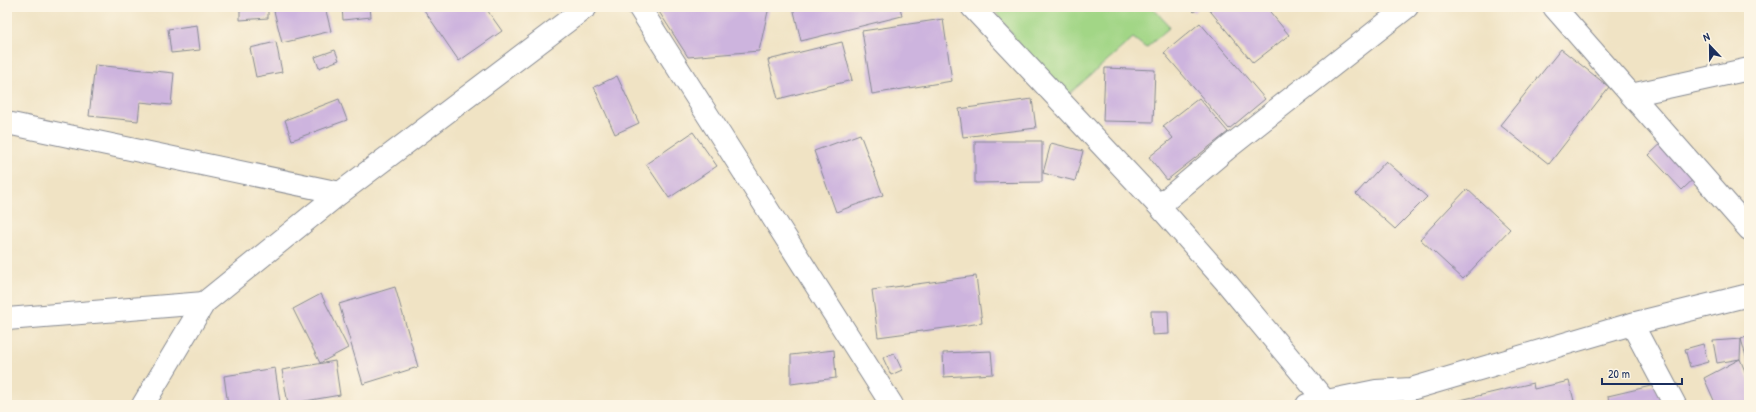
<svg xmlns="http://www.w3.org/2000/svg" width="1756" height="412" font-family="'Patrick Hand',sans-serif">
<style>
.green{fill:#a2d686;stroke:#5e8272}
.building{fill:#cdb4de}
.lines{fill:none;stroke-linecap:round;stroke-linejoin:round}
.street-casing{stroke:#868991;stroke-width:24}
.secondary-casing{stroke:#868991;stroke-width:24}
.street{stroke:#fff;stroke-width:22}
.secondary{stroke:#fff;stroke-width:22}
</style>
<rect width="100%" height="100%" fill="#fcf5e5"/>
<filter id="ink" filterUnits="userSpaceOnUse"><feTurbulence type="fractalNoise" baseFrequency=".025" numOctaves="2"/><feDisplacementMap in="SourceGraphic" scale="8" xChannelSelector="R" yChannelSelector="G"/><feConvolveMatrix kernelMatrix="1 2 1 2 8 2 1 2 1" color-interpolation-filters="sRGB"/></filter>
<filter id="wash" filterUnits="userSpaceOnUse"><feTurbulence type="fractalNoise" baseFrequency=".012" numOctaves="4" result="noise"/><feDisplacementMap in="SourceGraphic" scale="16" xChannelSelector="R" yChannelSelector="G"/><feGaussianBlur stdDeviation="0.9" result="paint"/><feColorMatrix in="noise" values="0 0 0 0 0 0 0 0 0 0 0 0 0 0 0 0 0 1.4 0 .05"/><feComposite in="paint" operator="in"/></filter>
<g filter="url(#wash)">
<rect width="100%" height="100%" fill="#f0e3c4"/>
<path class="green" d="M992 7H1152L1170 27 1146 48 1133 38 1061 101Z"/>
<g id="blocks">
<path class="building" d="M240 7H268V18L240 20Z
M273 7H325L331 31 282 43Z
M342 7H370L371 17 343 20Z
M422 7H485L502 31 459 61Z
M656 7H697L699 9 711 7H769L759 51 688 57Z
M793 7H900L902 16 801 41Z
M1189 7H1200L1194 12Z
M1207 7H1266L1289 35 1253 63Z
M943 19 952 81 872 94 862 31Z
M1200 23 1265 99 1229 129 1164 53Z
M197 25 200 50 171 53 168 29Z
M276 42 282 72 256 77 250 48Z
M842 42 852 80 778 99 768 60Z
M1561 49 1609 87 1549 164 1500 125Z
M335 50 339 60 319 68 315 57Z
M95 65 174 73 171 105 140 102 138 121 89 116Z
M1105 68 1155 70 1153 122 1103 121Z
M617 76 639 123 615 134 594 87Z
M1199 98 1228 132 1167 180 1149 157 1173 138 1163 126Z
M339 99 347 120 292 140 285 120Z
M1032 99 1036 128 963 137 959 109Z
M693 132 717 166 669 198 646 164Z
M860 134 883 195 836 212 814 151Z
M1669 136 1702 171 1682 190 1649 155Z
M975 141H1042V182L975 183Z
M1051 143 1083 151 1075 181 1043 173Z
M1386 161 1427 197 1395 229 1356 194Z
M1467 189 1510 229 1463 279 1420 239Z
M976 276 982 323 878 337 872 290Z
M395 287 418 367 363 384 339 304Z
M321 294 348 348 320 363 293 309Z
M1151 311H1168L1169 334 1152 335Z
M1749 336V367L1741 339Z
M1741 339 1740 359 1749 381V405H1716L1704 378 1740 359 1717 363 1713 341Z
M1703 344 1708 362 1690 367 1685 349Z
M834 350 836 378 791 384V355Z
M991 351 993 374 944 377 943 353Z
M894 353 902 370 891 375 883 358Z
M335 361 340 395 288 404 282 370Z
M275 368 280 403 265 405H228L224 376Z
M1569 381 1575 405H1439L1533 383 1534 389Z
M1655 385 1664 405H1609L1608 396Z"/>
</g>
</g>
<g filter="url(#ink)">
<use href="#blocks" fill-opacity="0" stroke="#868991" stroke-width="1"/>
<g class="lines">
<defs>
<path id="street" d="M639 7 892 405
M972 7 1159 206 1226 282 1326 402
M1554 7 1749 229
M1631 95 1749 69
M7 123 340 193
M1159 206 1229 147 1407 7
M7 319 204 303
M1632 324 1675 405
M1307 405 1376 391 1411 389 1632 324 1749 295"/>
<path id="secondary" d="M143 405 204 303 340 193 586 7"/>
</defs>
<use href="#street" class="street-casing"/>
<use href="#secondary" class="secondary-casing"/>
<use href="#street" class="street"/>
<use href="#secondary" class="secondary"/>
</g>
</g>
<rect width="1756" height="412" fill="none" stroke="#fcf5e5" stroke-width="24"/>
<g transform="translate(1710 46) rotate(338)" stroke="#fcf5e5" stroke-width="3" paint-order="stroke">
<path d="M0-3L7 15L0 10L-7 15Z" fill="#1b2f5e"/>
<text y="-6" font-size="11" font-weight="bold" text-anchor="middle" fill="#1b2f5e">N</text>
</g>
<path d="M1602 378v6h80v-6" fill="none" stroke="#1b2f5e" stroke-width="2"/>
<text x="1608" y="378" font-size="12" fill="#1b2f5e" stroke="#fcf5e5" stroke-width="3" paint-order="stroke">20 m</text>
</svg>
